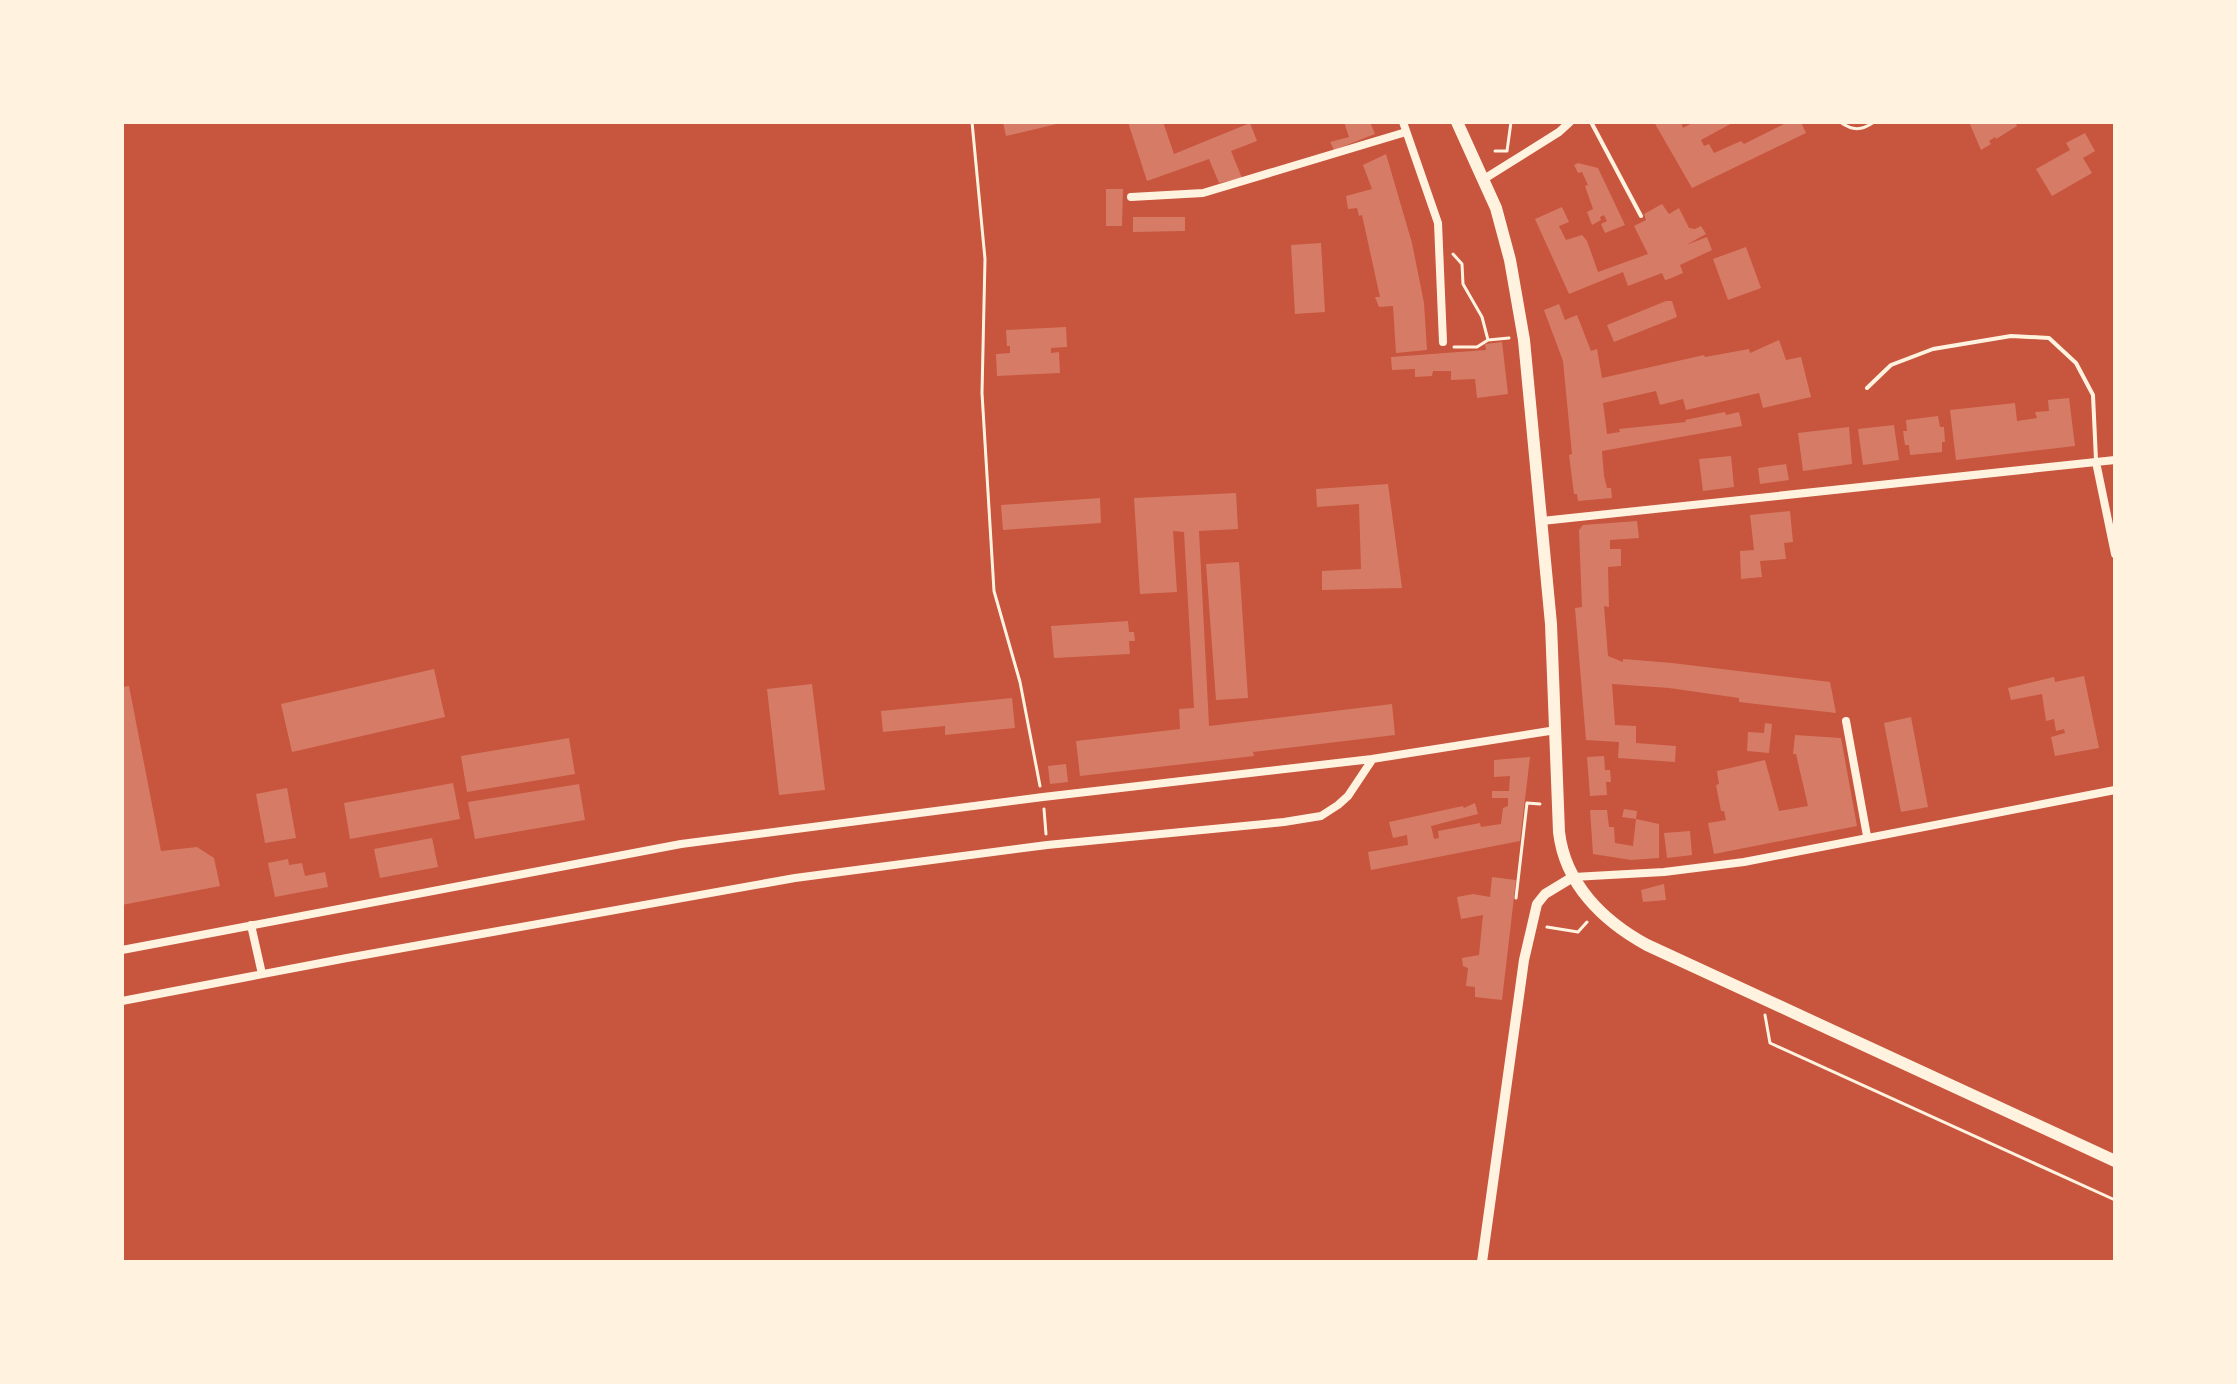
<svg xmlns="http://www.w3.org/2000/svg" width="2237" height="1384" font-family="Jost,sans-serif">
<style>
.building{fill:#d67c66}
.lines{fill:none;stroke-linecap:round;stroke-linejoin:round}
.path{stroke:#fff3e0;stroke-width:3}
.service{stroke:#fff3e0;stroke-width:4}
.minor{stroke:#fff3e0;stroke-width:8}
.tertiary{stroke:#fff3e0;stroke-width:10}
.primary{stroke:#fff3e0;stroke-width:12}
</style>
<rect width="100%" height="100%" fill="#c8553d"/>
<path class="building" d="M1003 122H1061V123L1006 136Z
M1128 122H1163L1174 154 1250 123 1257 141 1231 151 1242 178 1219 183 1209 159 1147 181Z
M1344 122H1370L1375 134 1334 150 1330 142 1349 137Z
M1654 122H1681L1683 128 1694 122H1734L1701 140 1704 146 1709 144 1714 153 1741 141 1744 144 1788 122H1801L1806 133 1692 188Z
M1969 122H2015L2017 126 1996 139 1995 137 1989 141 1991 144 1981 150Z
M2085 133 2095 151 2083 158 2092 173 2052 196 2036 169 2070 150 2066 143Z
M1386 154 1412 243 1424 303 1427 350 1396 353 1393 306 1379 307 1375 297H1380L1362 215 1359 216 1357 208 1348 209 1346 196 1372 189 1363 165Z
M1578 163 1598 168 1625 225 1605 233 1601 224 1607 221 1604 215 1600 217 1601 220 1592 225 1587 212 1593 209 1585 186 1588 185 1582 172 1578 173 1574 165Z
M1106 189H1123L1122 226H1106Z
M1662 204 1669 214 1679 208 1689 228 1695 229 1701 226 1706 234 1686 245 1707 237 1712 250 1680 265 1683 273 1669 279 1665 280 1662 273 1628 286 1623 272 1569 294 1535 219 1562 207 1569 222 1559 226 1566 240 1582 235 1587 241 1598 272 1648 254 1634 226 1646 220 1644 214Z
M1133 217H1185V231L1133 232Z
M1321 243 1325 312 1295 314 1291 245Z
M1746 247 1761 288 1728 300 1713 259Z
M1666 301H1672L1677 317 1614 342 1607 325Z
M1559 304 1565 320 1577 315 1591 351 1597 349 1602 378 1704 355 1705 357 1749 349 1750 353 1779 340 1786 360 1801 357 1811 397 1763 408 1759 393 1686 410 1683 399 1660 405 1656 391 1603 403 1607 434 1620 432 1619 429 1686 422 1685 420 1725 412 1726 415 1739 412 1742 426 1602 451 1604 476 1607 488H1611L1612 498 1578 501 1577 494H1574L1569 455 1572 454 1563 361 1544 310Z
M1066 327 1067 347 1051 348V353L1059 352 1060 373 997 376 996 354 1010 353V346H1007L1006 330Z
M1502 342 1508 394 1477 398 1475 379 1451 380V371H1433L1432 376 1415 377V369L1392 370 1391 357 1486 350 1485 344Z
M2069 398 2075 446 1956 460 1950 410 2015 403 2017 421 2037 418 2035 412 2049 411 2048 400Z
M1938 416 1940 427H1944L1945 442H1942V452L1910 455 1909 445H1905L1903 431H1907L1906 420Z
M1894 425 1899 460 1863 465 1858 429Z
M1849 427 1852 464 1803 471 1798 433Z
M1731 456 1734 487 1703 491 1699 459Z
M1786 464 1789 480 1760 484 1758 468Z
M1388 484 1402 588 1322 590V571L1361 569 1359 504 1317 507 1316 489Z
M1236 493 1238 529 1199 531 1209 726 1392 704 1395 735 1253 752 1254 756 1080 776 1076 741 1180 729 1179 709 1194 708 1184 532 1173 531 1177 592 1140 594 1134 498Z
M1100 498 1101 523 1003 530 1001 505Z
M1790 511 1793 542 1784 543 1786 559 1760 561 1762 577 1741 579 1740 551 1754 550 1750 515Z
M1637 521 1639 538 1610 540V549H1621V566L1608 567 1609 607 1604 606 1608 656 1623 662V659L1672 663 1830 682 1836 713 1739 702V698L1669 688 1612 684 1615 725 1636 726V743L1676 746 1675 762 1618 758 1619 742 1586 740 1575 608 1582 607 1579 530 1583 525Z
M1239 562 1248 698 1216 700 1206 564Z
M1128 621 1129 632H1134L1135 641H1129L1130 654 1054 658 1051 626Z
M434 669 445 717 292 752 281 704Z
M2084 676 2099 748 2055 756 2051 737 2065 733 2064 729 2056 731 2054 719 2046 721 2042 694 2011 700 2008 688 2054 677 2055 682Z
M812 684 825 790 779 795 767 689Z
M129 686 161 851 197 847 214 858 220 886 122 905V687Z
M1012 698 1015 728 945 735V726L883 732 881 711Z
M1911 717 1928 807 1901 812 1884 723Z
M1765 723 1772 724 1769 753 1747 751 1748 732 1764 733Z
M1795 735 1841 738 1857 826 1714 854 1708 823 1726 820 1724 811H1721L1716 785 1719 784 1717 771 1765 760 1779 811 1808 806 1796 754H1793Z
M569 738 575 774 467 792 461 756Z
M1604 756 1605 770H1610L1611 782H1606L1607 795 1590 796 1587 757Z
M1530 757 1520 841 1371 870 1368 852 1408 845 1407 835 1393 838 1389 822 1463 806 1464 808 1475 803 1478 814 1431 826 1434 839 1439 838 1438 831 1480 823 1481 827 1501 824 1503 808 1508 806V798H1492V791H1509L1510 776 1494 777V760Z
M1066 764 1068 782 1050 784 1048 766Z
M453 783 460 819 350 839 344 803Z
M579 784 585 820 475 839 468 802Z
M287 788 296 838 265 843 256 794Z
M1624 809 1637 811 1636 819 1659 824V858L1631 860 1593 854 1590 810H1607L1609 827H1614L1615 843 1633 846 1636 819 1622 817Z
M1690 831 1692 855 1667 858 1664 833Z
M432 838 438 867 380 878 374 849Z
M288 859 289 865 302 863 305 876 325 872 328 887 275 897 268 863Z
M1492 877 1516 880 1502 1000 1475 997V987L1466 986 1468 968 1463 966 1462 958 1479 955 1483 915 1461 919 1457 897 1473 894 1490 897Z
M1664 884 1666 900 1643 902 1641 890Z"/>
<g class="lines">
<path class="path" d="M972 122 985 259 982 393 994 591 1020 682 1040 786
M1840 122C1853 131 1861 131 1874 122
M1495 151H1507L1511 122
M1453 254 1462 264 1463 284 1482 317 1488 340 1509 338
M1454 347H1477L1488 340
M1044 809 1046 834
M1516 898 1527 803 1540 804
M1547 927 1578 932 1587 922
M1765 1015 1770 1043 2115 1200"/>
<path class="service" d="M1591 122 1641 216
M1867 388 1891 365 1933 349 2011 336 2049 338 2076 363 2093 395 2096 460"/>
<path class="minor" d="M1403 122 1438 223 1443 342
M1484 179 1559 132 1570 122
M1131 197 1203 193 1406 132
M2096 462 2115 554
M1542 521 2115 460
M1846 721 1867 836
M1573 877 1664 872 1744 862 2115 790
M251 925 262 974
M122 950 681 844 1043 797 1372 759 1556 730
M122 1001 347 958 795 878 1047 845 1284 822 1321 816 1338 805 1348 796 1372 760"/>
<path class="tertiary" d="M1482 1262 1524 960 1537 904 1545 894 1573 877"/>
<path class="primary" d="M1457 122 1496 208 1510 260 1524 340 1551 624 1559 832C1565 884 1603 921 1647 945L2115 1161"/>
</g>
<rect width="2237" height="1384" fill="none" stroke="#fff3e0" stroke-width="248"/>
</svg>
